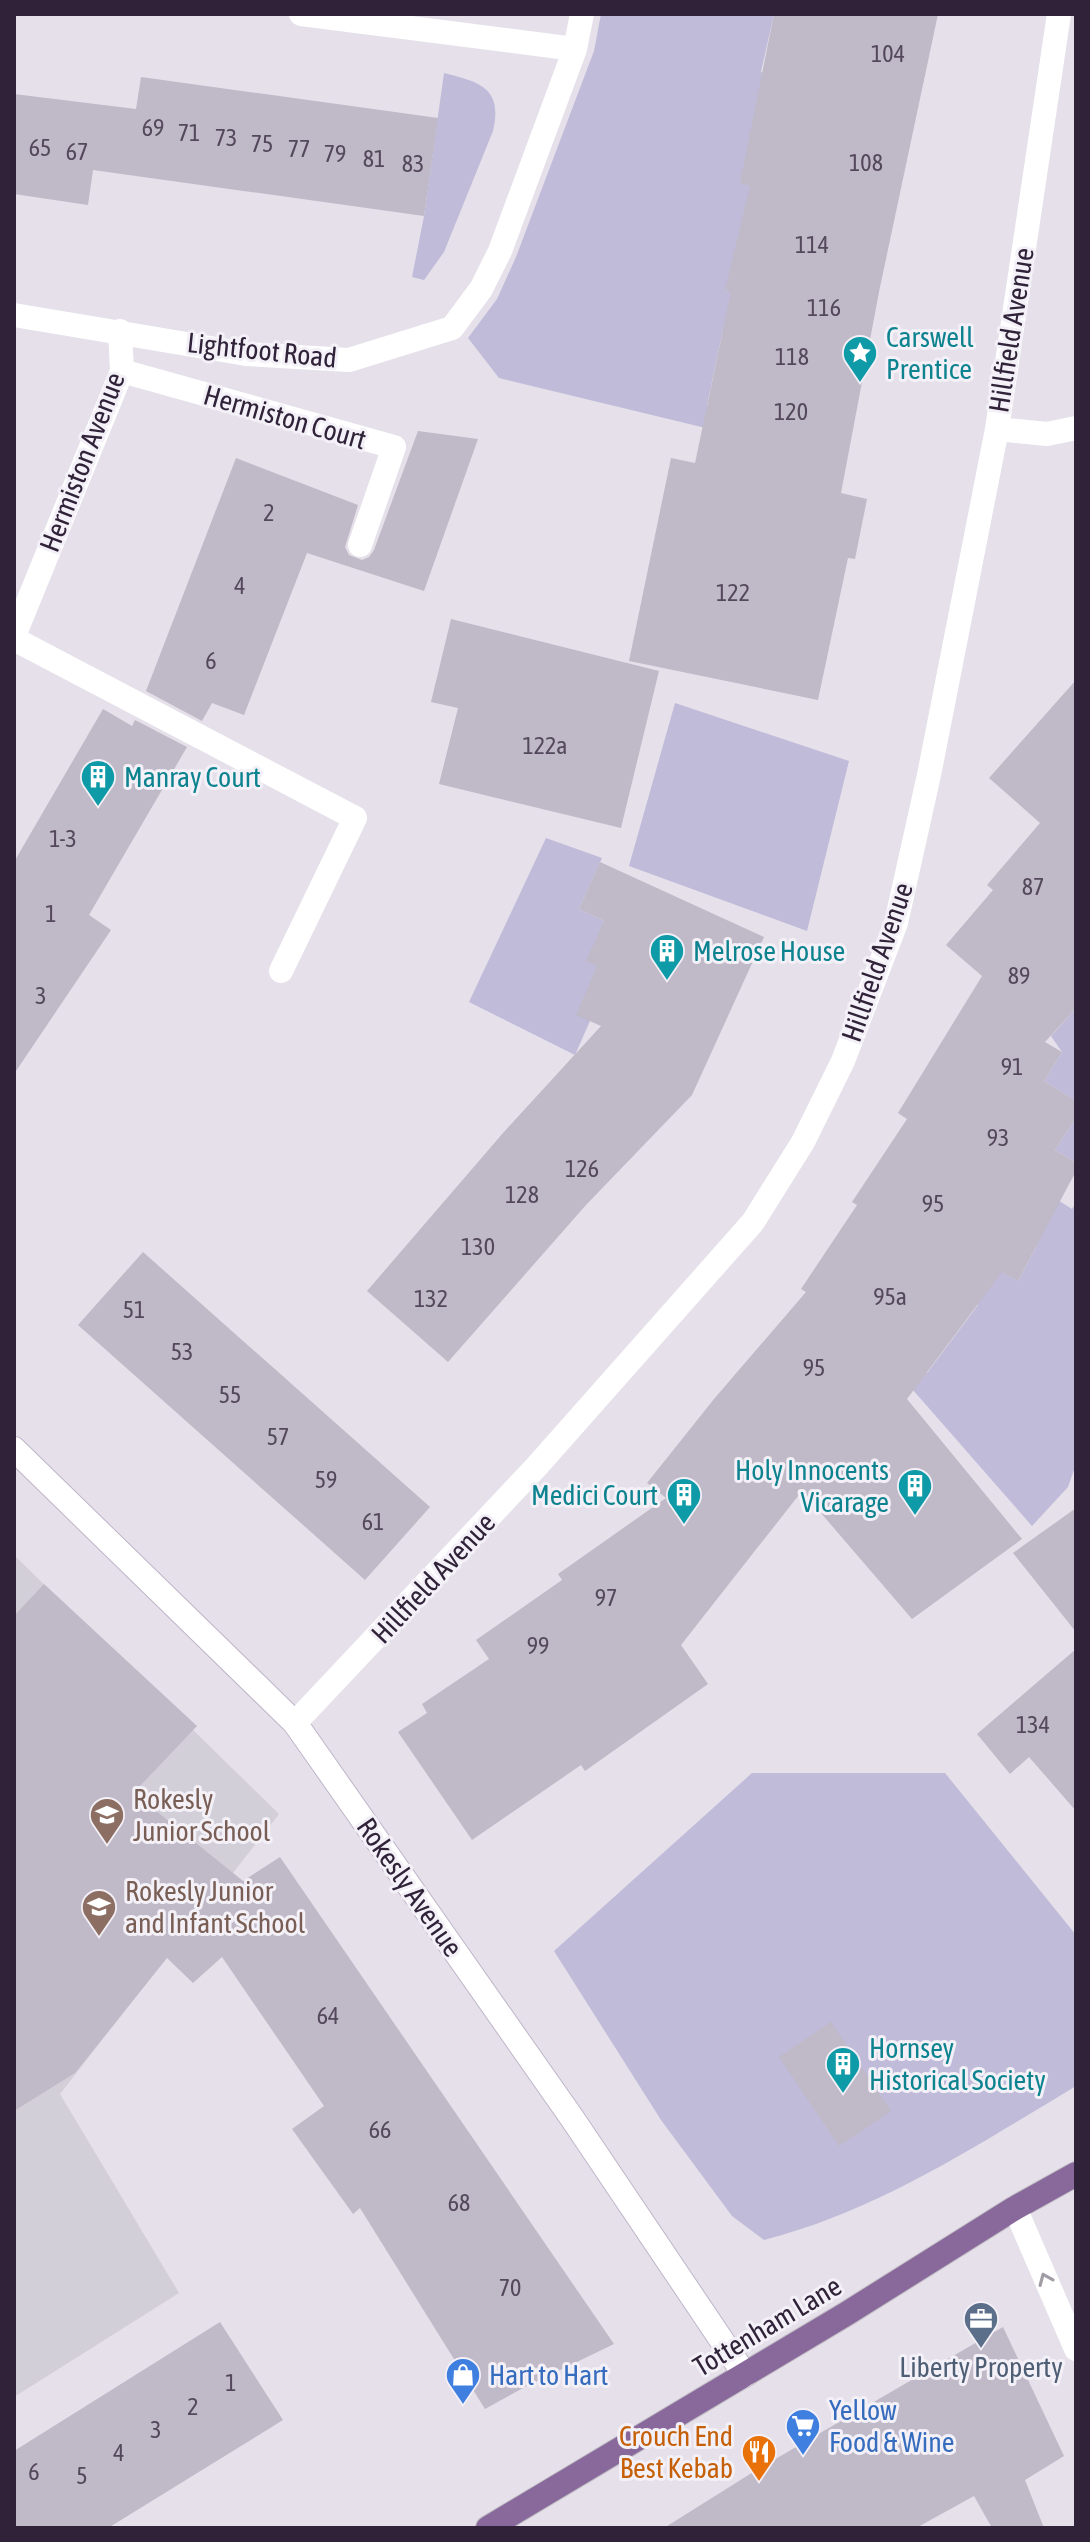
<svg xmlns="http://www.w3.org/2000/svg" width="1090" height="2542" font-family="'Asap Condensed',sans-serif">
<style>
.built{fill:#d3cfd9}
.green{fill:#c0bbd9}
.building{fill:#c0b9c7}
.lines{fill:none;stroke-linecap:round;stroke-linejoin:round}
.secondary-casing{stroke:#bfb5c9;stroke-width:26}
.primary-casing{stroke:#c1bdc4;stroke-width:26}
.lane{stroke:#fff;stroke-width:24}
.street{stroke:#fff;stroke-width:24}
.secondary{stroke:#fff;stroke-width:24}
.primary{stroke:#89699c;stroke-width:24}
.oneway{stroke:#a29ca6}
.labels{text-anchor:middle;stroke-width:6;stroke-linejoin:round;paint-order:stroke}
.number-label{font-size:24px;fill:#54485c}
.street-label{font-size:28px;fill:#302339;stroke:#f3f0f7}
.culture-label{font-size:28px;fill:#0d838f;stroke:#f3f0f7;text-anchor:start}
.education-label{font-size:28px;fill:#785e54;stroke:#f3f0f7;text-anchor:start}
.service-label{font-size:28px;fill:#4e5e75;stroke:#f3f0f7}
.shop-label{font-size:28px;fill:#366cbe;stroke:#f3f0f7;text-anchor:start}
.food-label{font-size:28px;fill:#c56008;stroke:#f3f0f7;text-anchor:end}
</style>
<rect width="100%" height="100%" fill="#e5e0ea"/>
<path class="built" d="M14 1555 279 1814 60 2094 179 2293 14 2397Z"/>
<path class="green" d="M601 14H774L761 72 816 91 799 200 725 290 774 301 723 330 707 405 747 419 743 437 499 378 468 338 497 299 516 257 594 51Z
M444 73C480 82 503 88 493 131L444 252 424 280 412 277 424 216Z
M675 703 849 761 807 931 629 866Z
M546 838 602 858 579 909 604 921 590 1021 575 1055 469 1002Z
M1076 1008V1101L1044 1081 1062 1052 1051 1036Z
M1076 1118V1163L1055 1150Z
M1023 1178 1072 1209 1076 1203V1464L1068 1487 1032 1526 906 1382 890 1347 927 1373 978 1305 952 1243 1018 1281 1036 1247Z
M752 1773H945L1076 1935V2086C976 2146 878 2211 764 2240L732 2216 661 2120 554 1951Z"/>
<path class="building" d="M774 14H938L879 292 841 493 867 499 855 559 848 558 818 700 629 661 671 458 695 463 731 292 725 290 750 186 740 183Z
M141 77 438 118 424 216 93 170 88 205 14 194V94L136 109Z
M418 431 478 439 424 591 307 553 244 715 212 703 202 721 146 691 236 458 358 505 345 547 349 555 362 560 369 557 374 550Z
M451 619 659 671 621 828 439 784 458 708 431 702Z
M1076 680V1008L1045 1042 1062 1052 1044 1081 1076 1101V1118L1055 1150 1076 1163V1171L1018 1281 1002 1272 907 1399 1022 1539 912 1619 802 1491 681 1645 708 1684 585 1771 581 1765 472 1840 398 1732 427 1713 422 1704 489 1659 476 1640 562 1580 558 1574 666 1498 647 1483 714 1399 806 1292 801 1289 857 1205 852 1202 907 1119 898 1113 982 976 946 945 993 890 987 885 1040 823 989 778Z
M103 709 132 726 135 720 187 747 89 915 111 930 14 1074V862Z
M600 862 764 937 692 1095 586 1205 448 1362 367 1291 503 1133 601 1026 576 1015 597 966 586 961 604 921 579 909Z
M143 1252 430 1507 365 1580 78 1325Z
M1076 1508V1632L1013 1553Z
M44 1584 197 1726 140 1786 154 1798 150 1806 243 1881 280 1857 614 2344 525 2387 485 2409 360 2208 353 2214 292 2129 324 2106 222 1957 193 1983 167 1958 75 2073 14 2111V1616Z
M1076 1649V1811L1029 1757 1010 1774 977 1734Z
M831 2022 891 2111 839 2146 779 2057Z
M220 2322 283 2420 108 2528H14V2451Z
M1003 2327 1064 2456 1025 2480 1044 2528H992L974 2496 916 2528H664L758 2469Z"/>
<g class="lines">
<defs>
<path id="secondary" d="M14 1449 295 1723 572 2118 745 2375"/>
<path id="primary" d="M488 2528 846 2314 1015 2208 1076 2174"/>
</defs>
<use href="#secondary" class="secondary-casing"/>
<use href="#primary" class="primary-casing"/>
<path class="lane" d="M122 371 394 447 360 545
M14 639 355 818 281 971"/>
<path class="street" d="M301 14 575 49
M14 315 246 354 349 360 452 328 481 289 500 251 575 49 582 14
M997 429 1047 434 1076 428
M14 636 122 371 120 331
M295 1723 537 1466 753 1222 803 1142 843 1061 896 923 929 775 997 429 1059 14
M1015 2208 1076 2349"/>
<use href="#secondary" class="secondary"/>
<use href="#primary" class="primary"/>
</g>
<defs><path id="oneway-chevron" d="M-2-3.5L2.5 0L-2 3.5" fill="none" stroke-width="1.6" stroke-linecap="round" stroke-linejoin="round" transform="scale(2)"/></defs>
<use class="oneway" href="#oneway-chevron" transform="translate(1045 2279) rotate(-113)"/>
<defs>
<symbol id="sight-pin" viewBox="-11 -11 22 30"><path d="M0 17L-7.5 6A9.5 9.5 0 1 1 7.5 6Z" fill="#0f9aa8" stroke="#f3f0f7"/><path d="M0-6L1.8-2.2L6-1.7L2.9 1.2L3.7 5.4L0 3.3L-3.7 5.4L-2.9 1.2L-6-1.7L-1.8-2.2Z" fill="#fff"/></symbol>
<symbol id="building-pin" viewBox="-11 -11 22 30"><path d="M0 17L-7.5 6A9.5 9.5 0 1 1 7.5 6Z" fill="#0f9aa8" stroke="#f3f0f7"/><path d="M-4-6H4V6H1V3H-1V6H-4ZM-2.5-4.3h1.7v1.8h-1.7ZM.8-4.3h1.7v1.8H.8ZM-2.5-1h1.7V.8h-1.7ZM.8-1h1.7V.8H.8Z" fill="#fff"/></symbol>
<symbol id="school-pin" viewBox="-11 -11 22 30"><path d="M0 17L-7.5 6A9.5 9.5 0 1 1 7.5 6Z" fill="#8d6e63" stroke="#f3f0f7"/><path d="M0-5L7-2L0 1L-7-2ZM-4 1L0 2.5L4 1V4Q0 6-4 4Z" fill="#fff"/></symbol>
<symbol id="office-pin" viewBox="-11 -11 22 30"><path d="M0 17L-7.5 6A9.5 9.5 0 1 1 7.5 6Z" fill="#5c6f8a" stroke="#f3f0f7"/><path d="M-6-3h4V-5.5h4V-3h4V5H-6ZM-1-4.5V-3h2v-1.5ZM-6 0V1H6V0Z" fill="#fff"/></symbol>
<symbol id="shop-pin" viewBox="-11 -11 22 30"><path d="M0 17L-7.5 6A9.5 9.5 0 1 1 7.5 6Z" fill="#3f7fe0" stroke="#f3f0f7"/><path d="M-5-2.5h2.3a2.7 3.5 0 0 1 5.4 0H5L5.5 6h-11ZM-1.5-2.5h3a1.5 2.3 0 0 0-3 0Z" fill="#fff"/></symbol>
<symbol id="supermarket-pin" viewBox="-11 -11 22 30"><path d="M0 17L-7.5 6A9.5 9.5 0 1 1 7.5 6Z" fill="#3f7fe0" stroke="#f3f0f7"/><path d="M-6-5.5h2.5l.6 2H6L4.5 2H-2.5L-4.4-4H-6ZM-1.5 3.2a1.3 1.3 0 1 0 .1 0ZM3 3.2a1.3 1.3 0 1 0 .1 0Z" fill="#fff"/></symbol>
<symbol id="restaurant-pin" viewBox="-11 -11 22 30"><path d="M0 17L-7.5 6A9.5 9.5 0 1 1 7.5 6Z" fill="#e8710a" stroke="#f3f0f7"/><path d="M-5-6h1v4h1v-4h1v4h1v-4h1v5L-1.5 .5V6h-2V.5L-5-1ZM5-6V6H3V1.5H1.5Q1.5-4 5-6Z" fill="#fff"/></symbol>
</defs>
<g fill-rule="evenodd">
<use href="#sight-pin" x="840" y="333" width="40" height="54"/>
<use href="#building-pin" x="78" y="757" width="40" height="54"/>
<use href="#building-pin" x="647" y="931" width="40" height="54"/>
<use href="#building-pin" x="895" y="1466" width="40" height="54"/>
<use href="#building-pin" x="664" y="1475" width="40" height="54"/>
<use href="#school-pin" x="87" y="1795" width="40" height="54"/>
<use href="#school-pin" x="79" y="1887" width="40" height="54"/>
<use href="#building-pin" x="823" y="2044" width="40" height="54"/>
<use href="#office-pin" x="961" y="2299" width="40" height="54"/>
<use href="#shop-pin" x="443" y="2355" width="40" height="54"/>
<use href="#supermarket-pin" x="783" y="2406" width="40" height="54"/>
<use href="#restaurant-pin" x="739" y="2432" width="40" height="54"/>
</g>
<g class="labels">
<g class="number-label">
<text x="888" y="62">104</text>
<text x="153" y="136">69</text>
<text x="189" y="141">71</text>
<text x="226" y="146">73</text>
<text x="262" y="152">75</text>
<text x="40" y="156">65</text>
<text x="299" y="157">77</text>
<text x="77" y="160">67</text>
<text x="335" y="162">79</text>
<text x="374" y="167">81</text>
<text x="866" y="171">108</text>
<text x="413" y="172">83</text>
<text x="812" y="253">114</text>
<text x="824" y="316">116</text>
<text x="792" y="365">118</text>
<text x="791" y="420">120</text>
<text x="269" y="521">2</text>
<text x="240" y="594">4</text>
<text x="733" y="601">122</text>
<text x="211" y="669">6</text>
<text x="545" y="754">122a</text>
<text x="63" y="847">1-3</text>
<text x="1033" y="895">87</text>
<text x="51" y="922">1</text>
<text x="1019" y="984">89</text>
<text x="41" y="1004">3</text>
<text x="1012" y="1075">91</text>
<text x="998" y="1146">93</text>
<text x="582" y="1177">126</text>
<text x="522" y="1203">128</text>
<text x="933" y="1212">95</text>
<text x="478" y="1255">130</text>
<text x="890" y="1305">95a</text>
<text x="431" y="1307">132</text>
<text x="134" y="1318">51</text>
<text x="182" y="1360">53</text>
<text x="814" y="1376">95</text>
<text x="230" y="1403">55</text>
<text x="278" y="1445">57</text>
<text x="326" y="1488">59</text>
<text x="373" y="1530">61</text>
<text x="606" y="1606">97</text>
<text x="538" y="1654">99</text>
<text x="1033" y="1733">134</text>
<text x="328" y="2024">64</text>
<text x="380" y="2138">66</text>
<text x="459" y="2211">68</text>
<text x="510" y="2296">70</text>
<text x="231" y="2391">1</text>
<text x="193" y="2415">2</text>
<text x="156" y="2438">3</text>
<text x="119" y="2461">4</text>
<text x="34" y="2480">6</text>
<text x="82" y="2484">5</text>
</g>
<g class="street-label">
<text transform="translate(1011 330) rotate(-81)" y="10">Hillfield Avenue</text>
<text transform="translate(262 350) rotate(6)" y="10">Lightfoot Road</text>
<text transform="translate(285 417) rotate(16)" y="10">Hermiston Court</text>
<text transform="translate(82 462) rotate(-69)" y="10">Hermiston Avenue</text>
<text transform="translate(877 962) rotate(-71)" y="10">Hillfield Avenue</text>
<text transform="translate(433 1578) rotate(-47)" y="10">Hillfield Avenue</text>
<text transform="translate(410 1887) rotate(55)" y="10">Rokesly Avenue</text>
<text transform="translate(767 2326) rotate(-31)" y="10">Tottenham Lane</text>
</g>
<g class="culture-label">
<text x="886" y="347">Carswell<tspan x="886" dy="32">Prentice</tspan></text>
<text x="124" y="787">Manray Court</text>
<text x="693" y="961">Melrose House</text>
<text x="889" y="1480" text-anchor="end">Holy Innocents<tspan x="889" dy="32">Vicarage</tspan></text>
<text x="658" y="1505" text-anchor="end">Medici Court</text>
<text x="869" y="2058">Hornsey<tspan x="869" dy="32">Historical Society</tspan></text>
</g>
<g class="education-label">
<text x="133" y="1809">Rokesly<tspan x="133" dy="32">Junior School</tspan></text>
<text x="125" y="1901">Rokesly Junior<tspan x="125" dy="32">and Infant School</tspan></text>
</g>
<g class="service-label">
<text x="981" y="2377">Liberty Property</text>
</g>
<g class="shop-label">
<text x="489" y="2385">Hart to Hart</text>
<text x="829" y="2420">Yellow<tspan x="829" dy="32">Food &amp; Wine</tspan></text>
</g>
<g class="food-label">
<text x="733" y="2446">Crouch End<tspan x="733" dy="32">Best Kebab</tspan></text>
</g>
</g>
<rect width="1090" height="2542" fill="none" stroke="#302339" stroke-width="32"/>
</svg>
